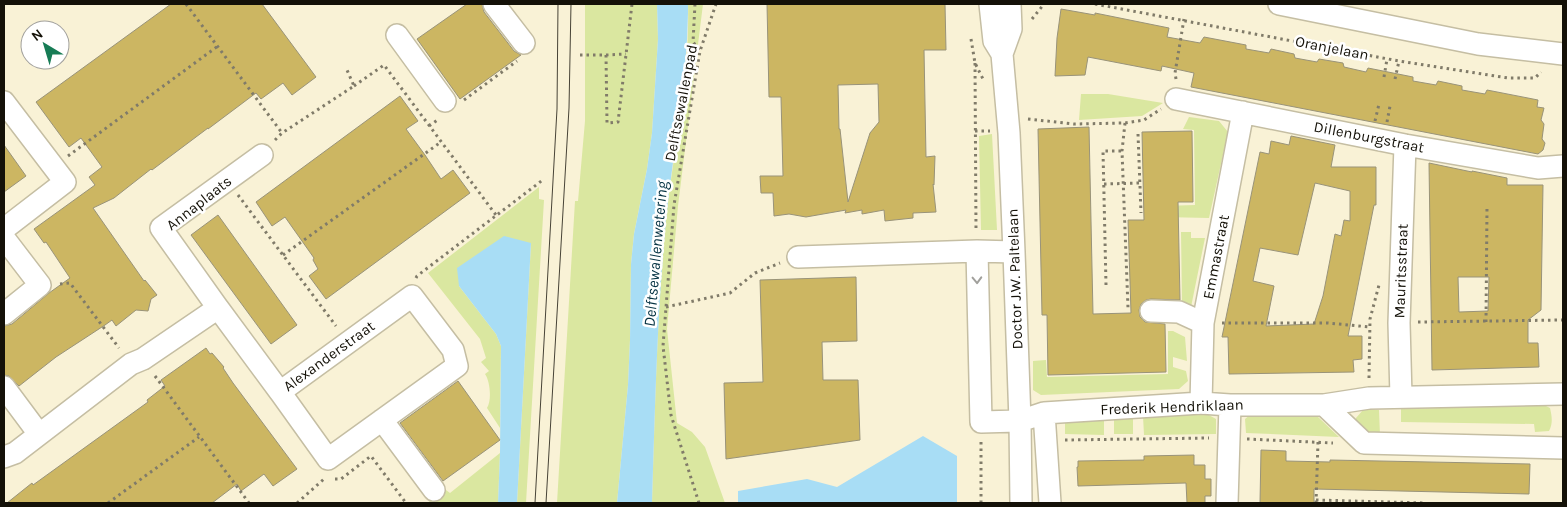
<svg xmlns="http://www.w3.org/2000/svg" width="1567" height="507" font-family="Karla,sans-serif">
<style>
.green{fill:#dae7a0}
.water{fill:#a8ddf5}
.building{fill:#ccb662;stroke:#999379;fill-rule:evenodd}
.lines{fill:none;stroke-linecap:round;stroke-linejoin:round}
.minor-casing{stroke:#c5bea3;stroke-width:24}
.path{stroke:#807b69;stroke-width:3;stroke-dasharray:2.5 4;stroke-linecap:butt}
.minor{stroke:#fff;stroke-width:21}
.tram{stroke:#474336;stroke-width:1}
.oneway{stroke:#a1a09c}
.labels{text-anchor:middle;stroke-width:5;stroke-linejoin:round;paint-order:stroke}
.street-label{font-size:15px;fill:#141108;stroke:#fff}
.water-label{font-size:16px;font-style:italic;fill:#043242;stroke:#fff}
</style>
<rect width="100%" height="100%" fill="#f9f2d6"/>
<path class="green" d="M585 4H657L658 39 652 133 647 169 634 234 631 264 630 340 628 385 617 503H557L575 201H578L585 121Z
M688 4H703L678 206 667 329 677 423 692 432 705 447 725 503H652C655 408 657 313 666 219 674 148 690 76 688 4Z
M1081 94H1108L1163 103 1142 116 1079 120Z
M1189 117 1219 121 1228 132 1209 218 1162 217V206L1195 205 1194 130 1183 129Z
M992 134 997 230H981L979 136Z
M539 187V199L544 200 526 503H517L531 243 459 286 496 334 501 346 500 428 487 408C492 400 490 381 485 374L489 371 481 362 486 358 480 339 428 273Z
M1181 232H1191V238H1205L1191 307 1182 304Z
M1168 331H1173L1185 337 1187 361 1173 357V367L1186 371 1188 381 1179 389 1041 395 1033 390V361L1046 360 1047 377 1168 374Z
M1544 405 1550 408C1552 417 1553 423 1549 431L1535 432 1534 424 1401 422V409Z
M1363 410H1379L1380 435H1371L1356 424V418Z
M1207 414 1216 419V434L1144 435 1143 416Z
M1251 414 1317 416 1339 437 1246 433 1245 419Z
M1104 418V435L1065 434V420Z
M1133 418V434H1114V419Z
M500 453 498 503H427L446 490 450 493Z"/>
<path class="water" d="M657 4H688V13C687 83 673 151 666 220 657 314 655 409 652 503H617L628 385 630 340 631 264 634 234 647 169 652 133 658 39Z
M504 236 531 243 517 503H498L500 453 501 346 496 334 459 286 457 268Z
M923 436 957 456V502L738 503V491L807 479 837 487Z"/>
<path class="building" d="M171 4H262L316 77 292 95 283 83 261 99 256 93 208 129V128L152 170 151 169 114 198 93 208 144 281 145 280 157 295 151 299 148 311 136 310 116 326 112 320 105 325 56 357 19 386 9 376 4 375V326L12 324 49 293 70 278 46 242 44 243 34 229 95 185 89 177 102 167 81 138 69 147 36 102Z
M467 4H482L484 12 514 51 521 55 460 99 417 39Z
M767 4H945L946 50H924L926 157 935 156 934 185 933 184 936 212 913 213V218L885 221 884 210 862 214V210L845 213 846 210 806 217 789 214 774 216 773 193H761L760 176H783L781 97H769ZM878 84 879 122 870 133 848 202 840 129H839L838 85Z
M1061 9 1095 15V13L1169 28 1167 37 1200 43 1204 37 1246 45V49L1269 53 1271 49 1294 54 1295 58 1317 62 1319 59 1343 63 1344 67 1366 72 1368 68 1413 77V81L1436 85 1438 81 1462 86V90L1485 94 1487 90 1538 100 1537 107 1544 108 1541 120 1544 124 1542 139 1545 143 1543 150 1538 154 1191 87 1194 73 1162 66 1161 71 1088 57 1085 75 1055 76 1057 38Z
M400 96 418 121 406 129 425 155 441 179 453 170 470 193 326 299 309 276 318 269 313 260 314 258 285 217 272 226 256 202Z
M1089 127 1093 314 1131 313 1128 220H1144L1142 132 1192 131 1193 202H1178L1180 300 1151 299 1146 300 1141 304 1139 310 1140 317 1145 322 1165 324 1166 372 1048 375 1047 315H1042L1038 129Z
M1291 136 1335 145 1331 167H1376V205H1374L1348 336H1362V359L1353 360 1354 372 1229 374 1228 337H1222L1260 152 1269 154 1271 141 1289 145ZM1315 183 1350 191V221L1344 220 1341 236 1335 234 1323 296 1314 324 1266 326 1274 286 1253 281 1260 248 1298 255Z
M4 145 26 176 4 192Z
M1429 163 1472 172V171L1507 178V185H1543L1541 310 1528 320V343H1538L1539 367 1432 370ZM1458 277H1489L1488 311 1459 312Z
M218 215 297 325 271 344 191 235Z
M856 277 857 341 822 342 823 380H858L860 440 726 459 724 383 763 382 760 280Z
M206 348 210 354 212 353 224 367 223 368 233 383 297 469 273 486 264 474 241 491 237 484 212 503H7L32 483 33 485 148 402 147 400 165 386 161 380Z
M458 381 500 440 443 481 400 423Z
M1261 450 1286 451V461L1330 462V460L1530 464 1529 494 1314 489V503H1260Z
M1194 455V465H1205V479H1211V496H1205V503H1187L1186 483 1078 486 1077 467H1078V461L1144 460V456Z"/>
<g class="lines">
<defs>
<path id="minor" d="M494 4 524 43
M990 4 994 41 1002 54
M1010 4 1011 29 1002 54 1009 133 1014 252 1020 421 1021 503
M1279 4 1478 44 1563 54
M397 35 445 101
M1176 99 1405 145 1538 168 1563 166
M4 102 65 182 4 229
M4 238 40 285 4 314
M1014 252 977 251 981 422 1020 421 1044 413 1201 403 1230 405H1324L1369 398 1563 394
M798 257 977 251
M218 308 161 228 262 155
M1151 311 1179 312 1203 323
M4 387 39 434
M1401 397 1399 323 1405 145
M1201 403 1203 323 1243 112
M1324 405 1364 443 1563 448
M1044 413 1050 503
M382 420 434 490
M4 457 15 453 131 364 143 359 218 308 280 392 412 296 453 350 457 366 328 459 280 392
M1227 503 1230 405"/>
</defs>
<use href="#minor" class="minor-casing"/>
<path class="path" d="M186 4 282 133
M695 4 693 42 700 51
M1095 4 1399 61 1508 78H1535L1541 72
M1032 19 1044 4
M971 39 975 63 983 79
M580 55H606L607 123 618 122 632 4
M606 55 626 54
M975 63 976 231
M1384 77 1387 59
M1176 79 1175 73 1184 19
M1395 79 1399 61
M354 86 384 65 496 215
M464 100 517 61
M1028 119 1074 124 1125 123 1144 120 1161 109
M1375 121 1379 104
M1387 122 1390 106
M1125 123 1122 151 1128 308
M429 126 439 119
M975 131H990
M1138 134 1141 213
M275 140 282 133 354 86 347 70
M68 156 218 46
M1104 184 1140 183
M238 195 336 326
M283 255 441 142
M416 278 417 276 544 179
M60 284 70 283 119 348
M1106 285 1103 151H1122
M666 307 730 293 755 273 780 263
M1418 322 1563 320
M1486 322 1487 207
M1222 323H1328L1370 327
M155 376 249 503
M1369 378 1370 319 1379 285
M1247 439 1333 443
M1065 440 1209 438
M335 479H341L371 456 406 503
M1316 500 1426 503
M108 503 199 437
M297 503 324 479
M699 503 671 415 663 346 674 205 700 51 716 4
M981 503V441
M1316 503 1318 442"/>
<use href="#minor" class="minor"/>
<path class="tram" d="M535 503 557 109 558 4
M546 503 569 108 571 4"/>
</g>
<defs><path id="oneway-chevron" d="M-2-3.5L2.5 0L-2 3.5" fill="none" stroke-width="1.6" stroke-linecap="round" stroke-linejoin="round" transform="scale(1.25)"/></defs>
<use class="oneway" href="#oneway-chevron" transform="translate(977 280) rotate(88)"/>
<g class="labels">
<g class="street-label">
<text transform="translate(1332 48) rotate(11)" y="5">Oranjelaan</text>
<text transform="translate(681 103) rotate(-79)" y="5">Delftsewallenpad</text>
<text transform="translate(1369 137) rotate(11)" y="5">Dillenburgstraat</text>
<text transform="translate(199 203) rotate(-38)" y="5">Annaplaats</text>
<text transform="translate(1216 257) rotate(-79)" y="5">Emmastraat</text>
<text transform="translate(1401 271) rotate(-88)" y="5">Mauritsstraat</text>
<text transform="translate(1015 279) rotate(-92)" y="5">Doctor J.W. Paltelaan</text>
<text transform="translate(329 356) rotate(-36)" y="5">Alexanderstraat</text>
<text transform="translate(1172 407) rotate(-2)" y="5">Frederik Hendriklaan</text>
</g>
<g class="water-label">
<text transform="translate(655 254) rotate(-85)" y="6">Delftsewallenwetering</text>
</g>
</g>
<rect width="1567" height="507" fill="none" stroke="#141108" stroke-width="10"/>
<g transform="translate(45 45) rotate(322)"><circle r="24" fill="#ffffff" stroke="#a1a09c"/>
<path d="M0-4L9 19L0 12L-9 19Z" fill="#177c55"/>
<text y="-8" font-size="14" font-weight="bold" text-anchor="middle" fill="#141108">N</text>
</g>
</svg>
